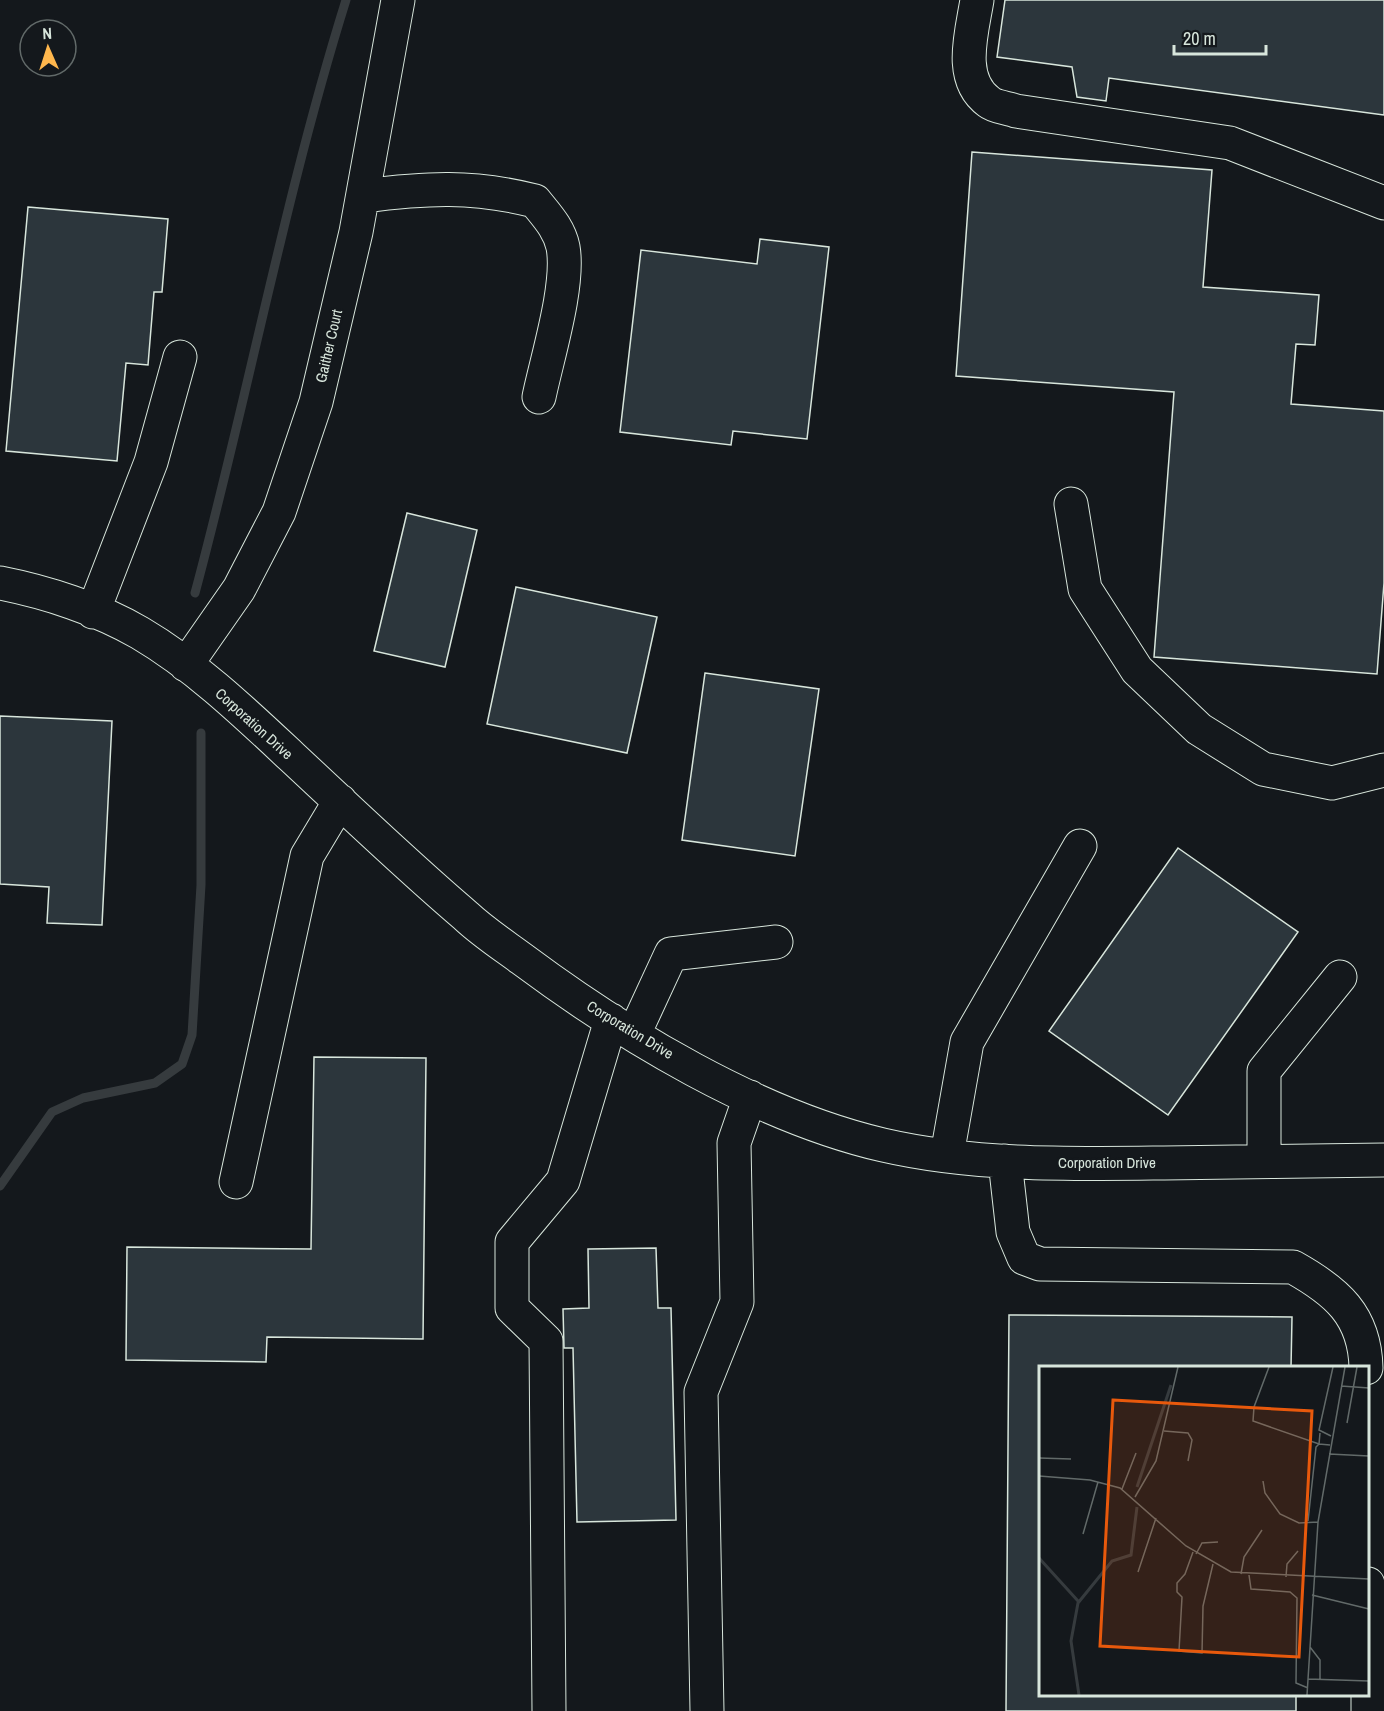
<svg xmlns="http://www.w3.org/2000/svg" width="1384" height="1711" font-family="'Archivo Narrow',sans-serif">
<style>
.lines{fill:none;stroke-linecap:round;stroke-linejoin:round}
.stream{stroke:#363b3e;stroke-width:9}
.building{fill:#2c363c;stroke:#d8e6dc;stroke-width:1.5}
.minor-casing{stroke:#d8e6dc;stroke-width:35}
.minor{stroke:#14181c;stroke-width:33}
.labels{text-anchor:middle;stroke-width:4.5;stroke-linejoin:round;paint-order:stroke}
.street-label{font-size:15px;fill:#d8e6dc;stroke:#14181c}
.inset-river{fill:none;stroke:#363b3e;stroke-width:3}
.inset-road{fill:none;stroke:#626a69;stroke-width:1.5}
.view{fill:#e8590c;fill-opacity:0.15;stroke:#e8590c;stroke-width:3}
.inset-edge{fill:none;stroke:#d8e6dc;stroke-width:3}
</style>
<rect width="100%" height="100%" fill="#14181c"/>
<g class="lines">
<path class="stream" d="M195 593C248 396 285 195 346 0
M0 1186 52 1112 83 1098 155 1083 182 1064 192 1035 201 885V733"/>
</g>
<path class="building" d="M1005 0H1384V115L1109 78 1106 101 1077 97 1072 67 997 57Z
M972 152 1212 170 1203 287 1319 295 1315 345 1296 344 1291 404 1384 411V583L1377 674 1154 657 1174 392 956 376Z
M28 207 168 219 162 292H154L148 365 126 363 117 461 6 451Z
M760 239 829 247 807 439 733 431 731 445 620 432 641 250 757 264Z
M407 513 477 530 445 667 374 651Z
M516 587 657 617 627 753 487 724Z
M705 673 819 689 795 856 682 840Z
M0 716 112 721 102 925 47 923 49 887 0 884Z
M1178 848 1298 932 1168 1115 1049 1031Z
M314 1057 426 1058 423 1339 267 1337 266 1362 126 1360 127 1247 311 1249Z
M656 1248 658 1308H671L676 1520 577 1522 573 1348H564L563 1309 589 1308 588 1249Z
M1009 1315 1292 1317 1291 1368H1040V1694H1296V1711H1006Z"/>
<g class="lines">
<defs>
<path id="minor" d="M977 0C972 32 957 79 989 102 995 107 1008 108 1016 111L1230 143 1384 203
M363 196C426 188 472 185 535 201 546 215 559 228 563 247 570 285 547 358 539 397
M1071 504 1085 589 1137 670 1199 729 1263 769 1332 783 1384 770
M0 583C46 592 99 609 140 633 196 666 245 713 292 757 349 810 406 865 466 916 483 932 503 945 522 959 624 1035 758 1116 883 1145 974 1166 1071 1164 1164 1163 1237 1162 1311 1161 1384 1160
M93 612 151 462 180 357
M186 665 239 589 279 512 316 402 356 232 398 0
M634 1034 671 954 776 942
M947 1155 967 1042 1080 846
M1005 1161 1013 1232 1024 1258 1040 1264 1293 1267C1336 1291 1365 1315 1366 1368
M1264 1161V1071L1340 977
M236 1182 307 856 340 801
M1368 1584V1711
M549 1711 546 1341 512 1308V1242L563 1181 611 1020
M707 1711 701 1392 737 1302 734 1143 750 1097"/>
</defs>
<use href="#minor" class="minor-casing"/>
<use href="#minor" class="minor"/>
</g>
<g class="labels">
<g class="street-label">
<text transform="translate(329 346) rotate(-77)" y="5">Gaither Court</text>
<text transform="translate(254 724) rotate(42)" y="5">Corporation Drive</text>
<text transform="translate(630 1030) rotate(31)" y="5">Corporation Drive</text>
<text x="1107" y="1168">Corporation Drive</text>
</g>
</g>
<g transform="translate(1039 1366)">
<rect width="330" height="330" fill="#14181c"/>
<path class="inset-river" d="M98 121 132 19M0 192 39 235M40 329 32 275 39 237 73 195 92 189 98 141"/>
<path class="inset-road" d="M230 1 215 41 214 55 280 78 281 67M302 20 330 22M308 57 318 1M125 65 149 67 153 74 149 95M292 70 280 64 294 1M290 88 330 90M0 92 32 93M0 110 51 114 81 122 147 180 192 206 330 213M224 115 226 127 241 148 260 157 279 156M83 123 97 87M96 131 117 95 139 1M269 155 277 81 280 78 291 79M44 168 59 116M154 186 146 208 138 217V226L143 231 140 285 163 287 164 240 174 198M157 188 163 177 179 176M99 206 117 152M202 208 205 191 223 164M210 209 212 223 251 226 258 232 257 317 269 322M247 211 248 198 259 185M273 229 330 243M271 281 281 294V313M269 313 330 315M268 329 279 156 306 1"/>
<path class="view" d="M74 34 273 45 260 291 61 280Z"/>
<rect width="330" height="330" class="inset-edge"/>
</g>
<g transform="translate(48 48) rotate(357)"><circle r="28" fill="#14181c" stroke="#626a69" stroke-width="1.5"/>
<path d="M0-4.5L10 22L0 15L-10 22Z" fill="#ffb74d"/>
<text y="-9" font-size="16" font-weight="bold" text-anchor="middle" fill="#d8e6dc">N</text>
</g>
<path d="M1174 45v9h92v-9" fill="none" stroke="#d8e6dc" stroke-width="3"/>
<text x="1183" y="45" font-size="18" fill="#d8e6dc" stroke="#14181c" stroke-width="4.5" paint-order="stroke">20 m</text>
</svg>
